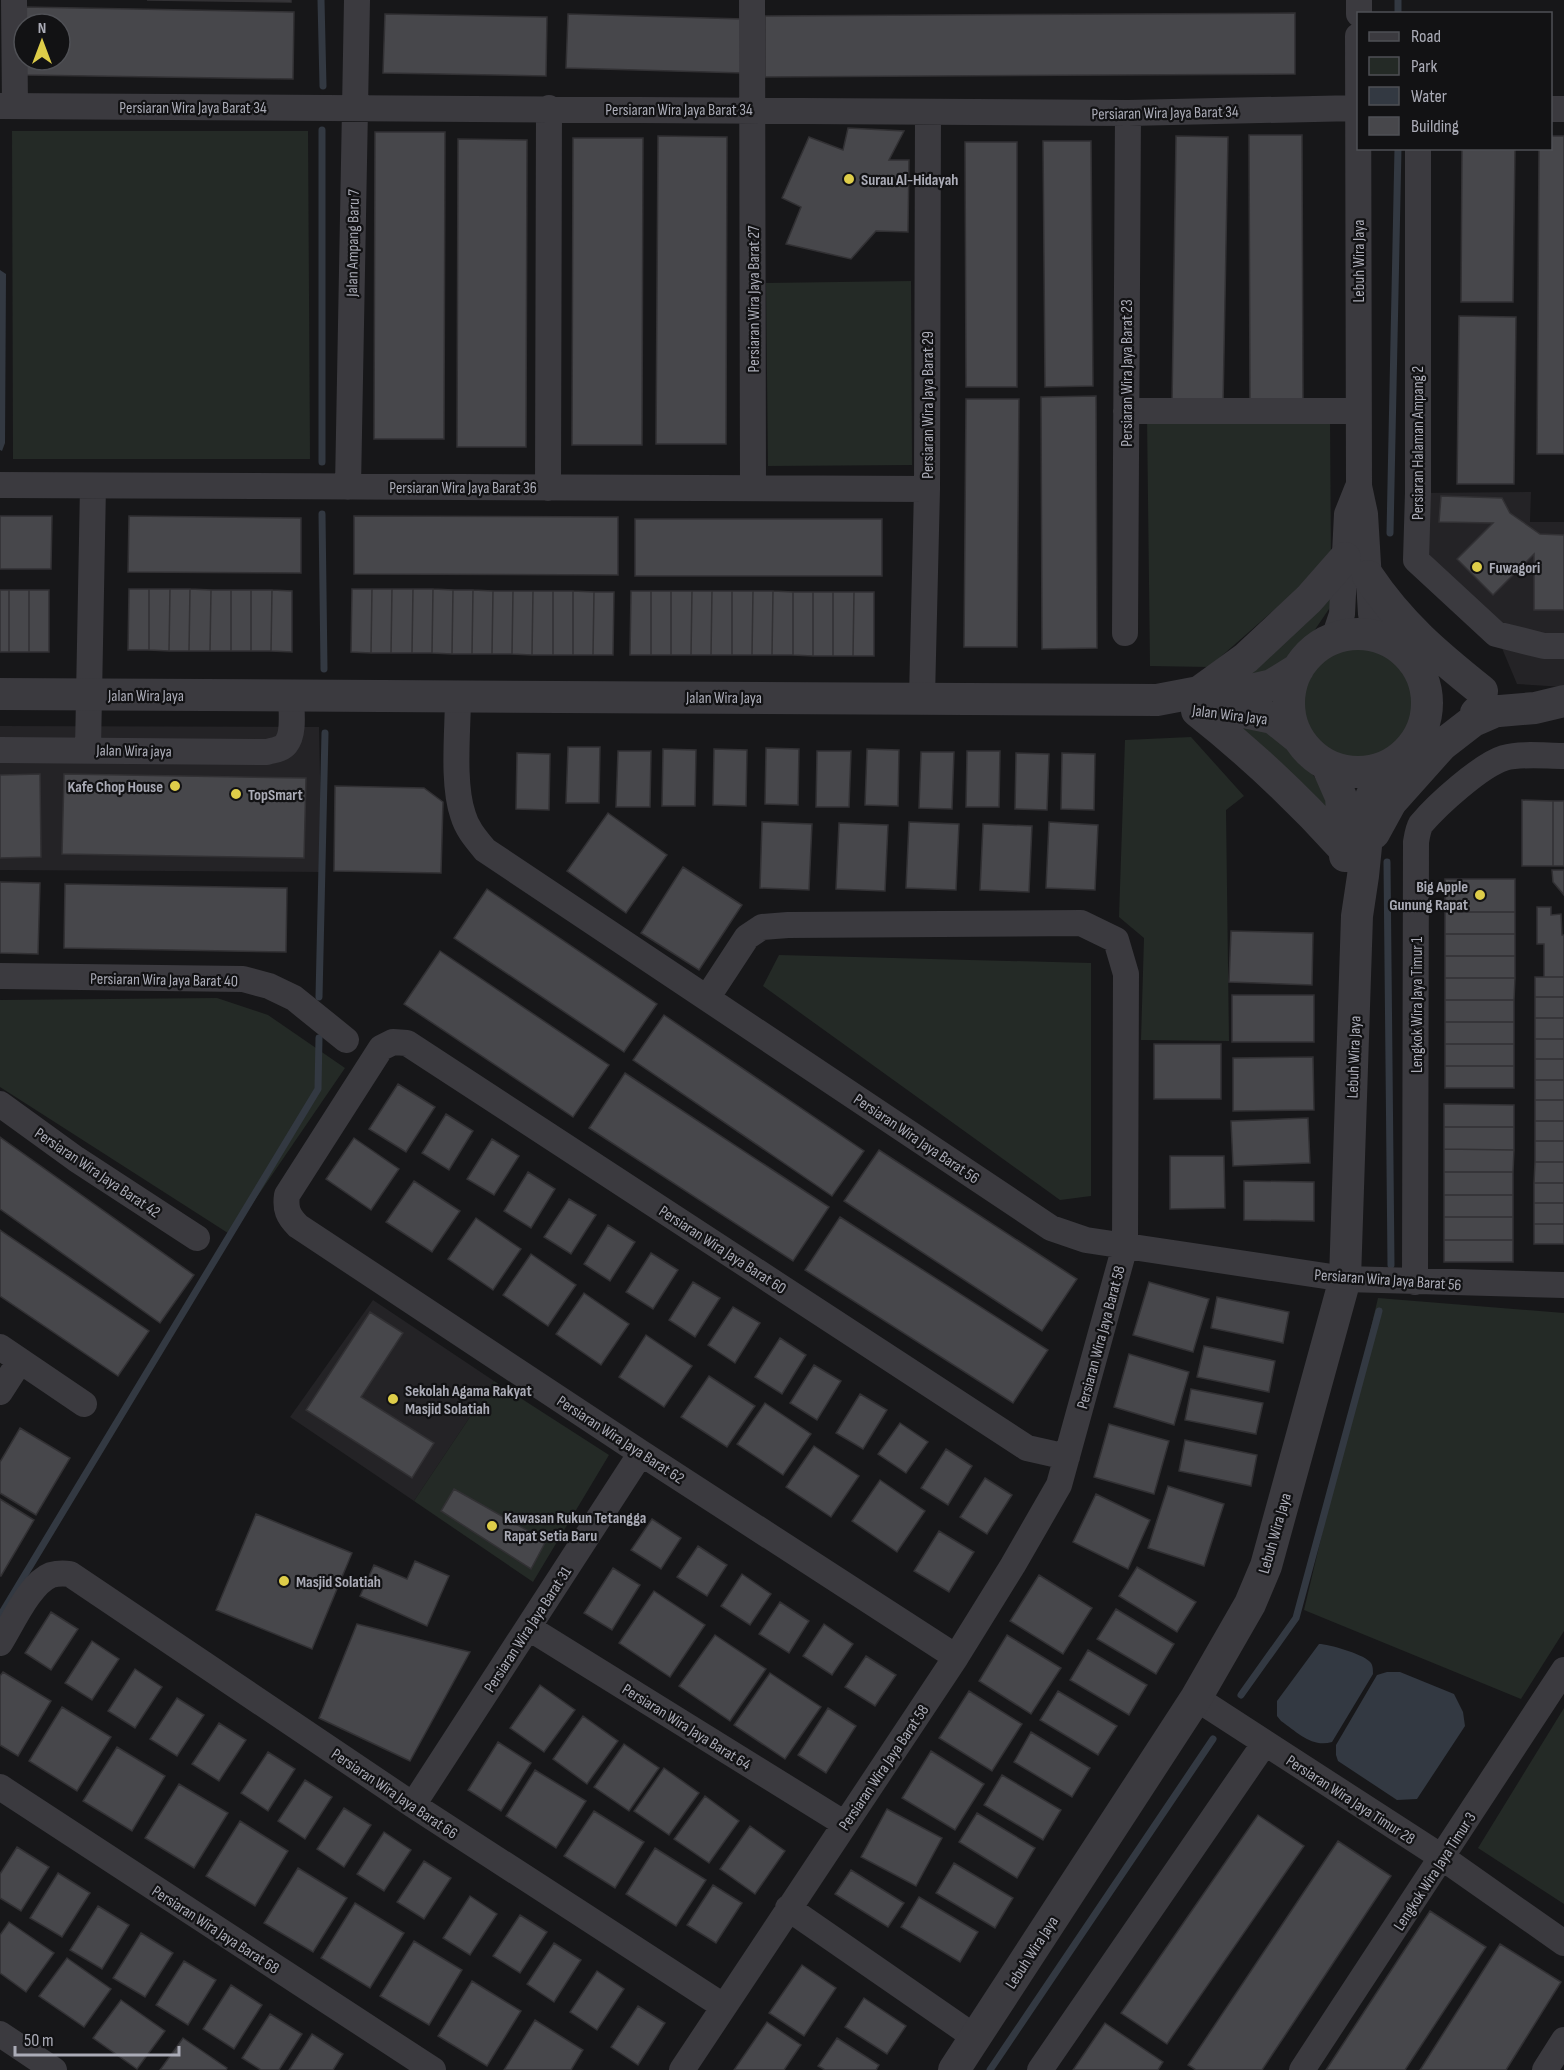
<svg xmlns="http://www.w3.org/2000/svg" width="1564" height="2070" font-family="'Sofia Sans Condensed',sans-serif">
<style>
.built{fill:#242326}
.green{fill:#242a26}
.water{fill:#333942}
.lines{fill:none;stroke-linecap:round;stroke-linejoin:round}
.stream{stroke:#333942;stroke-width:7}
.building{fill:#47474b;stroke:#323134;stroke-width:1.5}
.minor{stroke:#3b3a3f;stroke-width:26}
.tertiary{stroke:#3b3a3f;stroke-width:32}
.poi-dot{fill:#decd49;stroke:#121214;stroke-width:2}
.labels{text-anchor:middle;stroke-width:4.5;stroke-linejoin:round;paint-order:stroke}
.street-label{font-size:16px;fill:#abacb7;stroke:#121214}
.poi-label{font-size:16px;font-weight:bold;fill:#abacb7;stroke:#121214;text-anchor:start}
</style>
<rect width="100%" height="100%" fill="#171719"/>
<path class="built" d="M1531 492 1530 522H1564V687L1517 684 1496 634 1416 560 1418 493Z
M0 726 319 727 322 872 0 870Z
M373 1300 494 1381 414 1501 290 1417Z"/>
<path class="green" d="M12 131H308L310 459H13Z
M911 281 912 465 768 466 766 283Z
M1147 416H1330L1331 560 1209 667 1150 666Z
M1336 582 1331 606 1310 637 1295 653 1279 668 1226 682Z
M1297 703a59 59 0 1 1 118 0a59 59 0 1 1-118 0Z
M1232 720 1269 730 1302 760 1330 798 1336 829Z
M1191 737 1244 796 1226 810 1229 1041 1141 1040 1144 938 1119 917 1125 740Z
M779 955 1091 963V1196L1060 1200 763 986Z
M217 998 268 1015 345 1068 231 1235 0 1087V1000Z
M1378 1298 1564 1313V1631L1521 1699 1304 1610Z
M494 1381 609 1455 533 1582 414 1501Z
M1564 1708V1904L1478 1848Z"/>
<path class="water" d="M0 270 6 274 5 443 2 451 0 450Z
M1319 1644C1329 1644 1362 1654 1369 1661 1373 1664 1373 1669 1373 1674L1332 1742C1312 1748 1297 1732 1281 1721L1277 1716V1701Z
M1387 1672H1400L1454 1694 1463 1712 1465 1726 1417 1799 1397 1800 1338 1761 1336 1755V1745L1377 1675Z"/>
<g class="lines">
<path class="stream" d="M321 0 323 86
M1398 14V0
M322 130V462
M322 514 324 669
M1390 533 1398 148
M1387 862 1391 1265
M319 997 325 733
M0 1616 318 1089 319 1038
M1241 1695 1296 1618 1379 1311
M990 2070 1213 1739"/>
</g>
<path class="building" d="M147 0H291V2Z
M25 7 294 12 293 79 24 75V60H60V24H25Z
M1295 13V74L765 77V16Z
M385 14 547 17 546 76 383 73Z
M568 14 744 19 743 73 566 68Z
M848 128 904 131 889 160H909L908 232 876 231 851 259 786 244 801 207 782 198 809 137 843 150Z
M375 132H445L444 439H374Z
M1249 135H1302L1303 401 1250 402Z
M658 136 727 137 726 444H656Z
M1176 136 1228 137 1223 406 1172 405Z
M1550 136H1564V454H1537L1539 148H1550Z
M573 138H643L642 445H572Z
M458 139 527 140 526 447H457Z
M1043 141H1091L1093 386 1045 387Z
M965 142H1017V387H966Z
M1462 148H1515L1513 302H1461Z
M1459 316 1516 317 1514 484H1457Z
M1096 396 1097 648 1042 649 1041 397Z
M966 399H1019L1017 647H964Z
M1441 496 1502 498 1510 513 1540 534 1564 535V610H1534V554L1493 595 1457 559 1493 523 1439 522Z
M0 516H52L51 569H0Z
M129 516 301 518V573L128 572Z
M354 516 618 517V575L354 574Z
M635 519H882V576H635Z
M129 589H149V650H128Z
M149 589H170L169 651 149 650Z
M170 589H190L189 651H169Z
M190 589 211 590 210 651H189Z
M352 589H372L371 653 351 652Z
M372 589H392L391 653H371Z
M392 589H413L412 653H391Z
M413 589H433L432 653H412Z
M433 589 453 590 452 654 432 653Z
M0 590H9V652H0Z
M9 590H29V652H9Z
M29 590H49V652H29Z
M211 590H231V651H210Z
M231 590H251V651H231Z
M251 590H272L271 651H251Z
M272 590 292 591V652L271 651Z
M453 590H473L472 654H452Z
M473 590 493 591 492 654H472Z
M493 591H513L512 654H492Z
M513 591H533L532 655 512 654Z
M533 591H553V655H532Z
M553 591H573V655H553Z
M573 591 594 592 593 655H573Z
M631 591H651V655H630Z
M651 591H671V655H651Z
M671 591H692L691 655H671Z
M692 591H712L711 655H691Z
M712 591H732V655H711Z
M732 591H753L752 655H732Z
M753 591H773L772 655H752Z
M773 591 793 592V655H772Z
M594 592H614L613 655H593Z
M793 592H813V656L793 655Z
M813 592H833V656H813Z
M833 592H854L853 656H833Z
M854 592H874V656H853Z
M568 747H600L599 803H566Z
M766 748 799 749 798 805 765 804Z
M663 749 696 750 695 806H662Z
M714 749 747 750 746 806 713 805Z
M867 749 899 750 898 806 865 805Z
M618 751H651L650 807H616Z
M817 751H851L849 807H816Z
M967 751H1000L999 807H966Z
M921 752H954L952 809 919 808Z
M517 753 550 754 549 810 516 809Z
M1016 753 1049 754 1047 810 1015 809Z
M1062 753 1095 754 1094 810 1061 809Z
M40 774 41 857 0 858V775Z
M64 774 306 778 304 858 62 854Z
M335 786 424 788 443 802 441 873 334 871Z
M1522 800 1553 801V866H1522Z
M1553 801H1564V866H1553Z
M608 813 667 855 626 913 567 871Z
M762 822 812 824 809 890 760 888Z
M909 822 959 824 956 890 906 888Z
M1049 822 1098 825 1095 890 1046 888Z
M839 823 888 825 885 891 836 889Z
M983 824 1032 826 1029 892 980 890Z
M683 867 742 905 699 970 641 933Z
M1552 870H1564V895L1553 882Z
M1445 879H1515V912H1445Z
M0 882 40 883 38 954 0 953Z
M65 884 287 888 286 952 64 948Z
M487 889 657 1004 624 1052 454 938Z
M1537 907H1551V915L1561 914 1562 935H1564V977H1544V944H1537Z
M1445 912H1515V934H1445Z
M1231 931 1313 933 1312 985 1229 982Z
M1445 934H1515V956H1445Z
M440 951 609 1065 573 1117 404 1004Z
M1445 956H1515V978H1445Z
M1535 977H1564V997H1535Z
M1445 978H1515L1514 1000H1445Z
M1232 995H1314V1042H1232Z
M1535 997H1564V1018H1535Z
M1445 1000H1514V1022H1445Z
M664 1015 864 1151 832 1196 633 1060Z
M1535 1018H1564V1039H1535Z
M1445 1022H1514V1044H1445Z
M1535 1039H1564V1059H1535Z
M1154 1044H1221V1099H1154Z
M1445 1044H1514V1066H1445Z
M1313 1057 1314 1110 1233 1111V1058Z
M1535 1059H1564V1080H1535Z
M1445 1066H1514V1088H1445Z
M625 1073 829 1207 793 1261 589 1128Z
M1535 1080H1564V1100H1535Z
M398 1084 435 1107 406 1152 369 1129Z
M1535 1100H1564V1121H1535Z
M1444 1104 1514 1105V1127H1444Z
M446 1114 473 1131 449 1170 422 1153Z
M1308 1118 1310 1163 1233 1166 1231 1121Z
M1535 1121H1564V1141H1535Z
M1444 1127H1514V1150L1444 1149Z
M0 1137 194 1275 160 1323 0 1209Z
M354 1138 399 1169 371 1210 326 1179Z
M492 1139 519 1156 494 1195 467 1179Z
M1535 1141H1564V1162H1535Z
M1444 1149 1514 1150 1513 1172H1444Z
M879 1150 1077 1279 1042 1331 844 1201Z
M1170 1156H1224L1225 1208 1170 1209Z
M1535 1162H1564V1183H1534Z
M528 1172 555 1189 531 1228 504 1211Z
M1444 1172H1513V1195H1444Z
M414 1181 460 1211 432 1252 386 1222Z
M1244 1181 1314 1182V1221L1244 1220Z
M1534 1183H1564V1203H1534Z
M1444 1195H1513V1217H1444Z
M569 1199 596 1215 571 1254 544 1237Z
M1534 1203H1564V1224H1534Z
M840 1217 1048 1350 1013 1403 805 1270Z
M1444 1217H1513V1240H1444Z
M476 1218 521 1249 493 1290 448 1259Z
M1534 1224H1564V1244H1534Z
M608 1225 635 1242 610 1281 584 1264Z
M0 1230 149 1331 118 1376 0 1296Z
M1444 1240H1513V1262H1444Z
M651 1253 678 1270 653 1309 626 1292Z
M531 1254 576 1285 548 1326 503 1295Z
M693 1282 720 1298 695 1337 669 1320Z
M1149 1282 1209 1299 1193 1352 1133 1335Z
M584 1293 629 1324 601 1365 556 1334Z
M1217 1297 1289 1312 1283 1343 1211 1328Z
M733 1307 760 1323 735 1363 708 1345Z
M370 1312 403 1333 361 1397 434 1443 412 1478 306 1410Z
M646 1335 692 1366 664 1407 619 1377Z
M780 1338 806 1355 782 1394 755 1377Z
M1204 1346 1275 1361 1269 1392 1197 1377Z
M1129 1354 1189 1372 1174 1425 1114 1407Z
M814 1365 841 1381 817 1420 790 1403Z
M709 1376 755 1406 727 1447 681 1417Z
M1191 1389 1263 1403 1256 1434 1185 1420Z
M860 1394 887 1410 863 1449 836 1433Z
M765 1403 811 1434 783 1475 737 1444Z
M900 1423 928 1442 906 1473 878 1454Z
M1109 1424 1169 1441 1154 1494 1094 1477Z
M20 1428 70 1458 36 1515 0 1493V1462Z
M1185 1440 1257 1455 1251 1486 1179 1471Z
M814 1446 859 1476 831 1517 786 1487Z
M946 1449 972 1466 948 1505 921 1488Z
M985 1478 1012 1495 987 1534 960 1517Z
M880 1480 925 1511 897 1552 852 1521Z
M1168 1486 1224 1504 1204 1566 1148 1548Z
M454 1489 546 1541 531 1569 441 1511Z
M1096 1494 1150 1520 1128 1569 1073 1542Z
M0 1499 34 1520 1 1576H0Z
M256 1514 352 1553 312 1649 216 1610Z
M652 1519 681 1538 661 1569 631 1550Z
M939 1531 974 1552 949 1592 914 1571Z
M698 1546 727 1565 707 1596 677 1577Z
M415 1561 449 1576 427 1626 360 1596 374 1565 407 1579Z
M1137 1567 1196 1602 1177 1632 1119 1596Z
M613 1568 640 1585 612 1630 584 1613Z
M742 1574 771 1594 750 1625 721 1606Z
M1039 1575 1092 1608 1063 1654 1010 1621Z
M654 1591 705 1625 670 1677 619 1643Z
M780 1602 809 1621 789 1653 759 1634Z
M1116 1609 1174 1644 1156 1674 1097 1639Z
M51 1612 78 1629 51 1670 25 1653Z
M357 1624 470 1652 410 1761 319 1718Z
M824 1624 853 1644 832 1675 803 1656Z
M715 1635 766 1669 730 1721 679 1686Z
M1007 1635 1061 1668 1031 1714 979 1681Z
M92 1641 119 1659 92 1700 65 1683Z
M1088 1650 1147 1685 1129 1715 1070 1680Z
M866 1656 896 1675 875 1706 845 1687Z
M135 1669 162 1687 135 1728 108 1711Z
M3 1672 51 1701 18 1756 0 1745V1676Z
M770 1673 821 1707 785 1759 734 1725Z
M540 1685 575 1710 544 1752 510 1728Z
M969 1691 1022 1724 992 1771 939 1738Z
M1058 1691 1117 1726 1098 1755 1040 1720Z
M177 1698 204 1715 177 1756 150 1739Z
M62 1707 111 1737 77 1791 29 1761Z
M828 1708 856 1726 826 1773 798 1755Z
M583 1716 618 1741 587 1784 553 1759Z
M219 1723 246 1740 219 1781 192 1764Z
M1031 1732 1090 1768 1072 1797 1014 1762Z
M498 1742 531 1763 501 1811 468 1790Z
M624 1744 659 1768 629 1811 594 1787Z
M117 1747 165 1776 132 1831 83 1801Z
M931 1751 984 1784 955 1830 902 1798Z
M268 1752 295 1769 268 1811 241 1793Z
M664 1768 699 1793 669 1835 634 1811Z
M535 1770 586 1801 556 1848 506 1816Z
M1002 1775 1061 1810 1043 1840 984 1805Z
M305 1780 332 1797 305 1839 278 1821Z
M179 1784 228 1813 194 1868 145 1838Z
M705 1796 739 1821 709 1863 674 1839Z
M344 1808 371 1825 344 1867 317 1849Z
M887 1809 942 1838 916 1886 861 1857Z
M594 1811 644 1842 615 1888 564 1856Z
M977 1813 1035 1848 1017 1878 959 1842Z
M1258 1815 1304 1846 1167 2044 1121 2013Z
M240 1821 288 1851 255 1906 206 1876Z
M750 1826 785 1851 755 1894 720 1869Z
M384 1832 411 1850 384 1891 357 1874Z
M1338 1841 1391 1876 1262 2070H1196L1188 2065Z
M17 1847 49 1867 21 1911 0 1898V1874Z
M655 1848 706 1880 676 1926 626 1894Z
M424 1861 451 1878 424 1919 397 1902Z
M954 1863 1013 1898 995 1928 936 1893Z
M298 1868 347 1898 313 1952 264 1923Z
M851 1870 904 1903 888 1927 835 1894Z
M58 1873 90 1893 62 1937 30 1918Z
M713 1885 742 1903 716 1943 687 1925Z
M470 1896 497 1914 470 1955 443 1938Z
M919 1897 978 1932 960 1962 901 1927Z
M355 1903 404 1933 370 1988 321 1958Z
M98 1906 129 1925 102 1969 70 1950Z
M1430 1911 1486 1947 1405 2070H1326Z
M520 1915 547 1932 520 1973 493 1956Z
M9 1922 54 1953 26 1992 0 1973V1935Z
M141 1933 173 1953 145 1997 113 1978Z
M414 1941 462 1970 429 2025 380 1996Z
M554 1943 581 1960 554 2002 527 1984Z
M1500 1944 1561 1982 1506 2070H1420Z
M67 1958 111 1989 84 2027 39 1996Z
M184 1961 216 1980 188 2025 156 2005Z
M802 1965 836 1988 804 2036 769 2013Z
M597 1971 624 1989 597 2030 570 2012Z
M472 1981 521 2011 487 2066 438 2036Z
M231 1985 262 2005 234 2049 203 2029Z
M864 1998 906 2026 887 2054 845 2027Z
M121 2000 165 2031 137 2069 93 2038Z
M638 2006 665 2023 638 2065 611 2047Z
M270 2014 302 2034 279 2070H261L242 2058Z
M535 2020 583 2050 571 2070H504Z
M767 2022 801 2045 784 2070H734Z
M1105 2023 1163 2062 1158 2070H1073Z
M312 2034 343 2054 333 2070H289Z
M183 2038 227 2068 226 2070H160Z
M837 2038 879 2065 876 2070H825L818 2066Z"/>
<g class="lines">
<path class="minor" d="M14 0 15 106
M752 0 753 488
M1359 14V0
M1358 36 1359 486 1365 514 1371 614 1385 640
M0 106 1128 113 1358 108
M1550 109H1564
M1418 148V493L1416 560 1496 634 1544 646H1564
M1126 411H1358
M0 485 927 489
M348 487 357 0
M548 488 549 108
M1125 633 1128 113
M1334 638 1342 614 1347 514 1357 489
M458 696C458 730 452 783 463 815 467 829 476 839 485 850L1051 1228 1086 1240 1345 1279 1564 1285
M922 698 927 489 928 112
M88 749 93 486
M0 750 267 752C273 750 281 750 286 744 295 733 291 709 291 695
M0 976 243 979 269 986 294 998 346 1040
M0 1104 76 1159 197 1238
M1415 1282 1416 842C1417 836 1418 829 1421 824 1437 805 1481 765 1504 758 1522 753 1545 756 1564 756
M0 1347 84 1404
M0 1392 20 1361
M529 1628 845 1824
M0 1643C12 1624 30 1583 51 1575 58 1573 63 1573 70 1574L413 1805 723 2006
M956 1657 641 1453 298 1226C288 1216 285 1209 287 1195L381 1048 393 1042 407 1043 1027 1448 1067 1457
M1196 1698 1443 1858 1564 1943
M0 1787 433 2070
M413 1805 641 1453
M788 1908 976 2038
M0 2034 54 2070
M682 2070 956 1657 1013 1565 1059 1485 1125 1246 1126 974 1116 940 1081 923 788 925 762 927 747 937 707 998
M1040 2070 1264 1744
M1302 2070 1564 1670
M1545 2070 1564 2040"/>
<path class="tertiary" d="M1368 576C1400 624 1437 655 1482 691
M1289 703a69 69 0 1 1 138 0a69 69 0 1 1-138 0Z
M1199 692 1246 658 1309 599 1345 558
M0 694 1157 700 1199 692H1242L1272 685 1298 669
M1197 711C1250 753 1299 799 1344 849
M1207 711 1244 712 1273 718 1298 738
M1476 713 1535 708 1564 701
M1327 765 1341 797 1345 856
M1374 833 1391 802 1442 745 1473 721 1496 711
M954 2070 1196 1698 1250 1604 1266 1566 1345 1279 1357 916 1363 876 1371 797 1386 767"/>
</g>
<g class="poi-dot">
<circle cx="849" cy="179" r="6"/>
<circle cx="1477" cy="567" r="6"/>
<circle cx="175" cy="786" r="6"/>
<circle cx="236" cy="794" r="6"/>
<circle cx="1480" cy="895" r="6"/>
<circle cx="393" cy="1399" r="6"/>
<circle cx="492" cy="1526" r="6"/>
<circle cx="284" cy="1581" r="6"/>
</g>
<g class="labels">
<g class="street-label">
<text x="193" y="113">Persiaran Wira Jaya Barat 34</text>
<text x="679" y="115">Persiaran Wira Jaya Barat 34</text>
<text transform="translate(1165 112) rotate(-1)" y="6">Persiaran Wira Jaya Barat 34</text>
<text transform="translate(352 243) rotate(-89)" y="6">Jalan Ampang Baru 7</text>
<text transform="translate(1358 261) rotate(-90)" y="6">Lebuh Wira Jaya</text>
<text transform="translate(753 299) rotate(-90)" y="6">Persiaran Wira Jaya Barat 27</text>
<text transform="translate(1126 373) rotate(-90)" y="6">Persiaran Wira Jaya Barat 23</text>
<text transform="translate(927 405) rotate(-90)" y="6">Persiaran Wira Jaya Barat 29</text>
<text transform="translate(1417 443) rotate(-90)" y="6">Persiaran Halaman Ampang 2</text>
<text x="463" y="493">Persiaran Wira Jaya Barat 36</text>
<text x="146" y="701">Jalan Wira Jaya</text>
<text x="724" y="703">Jalan Wira Jaya</text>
<text transform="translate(1230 714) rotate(7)" y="6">Jalan Wira Jaya</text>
<text transform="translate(134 750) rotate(1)" y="6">Jalan Wira jaya</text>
<text transform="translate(164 979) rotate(1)" y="6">Persiaran Wira Jaya Barat 40</text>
<text transform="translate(1416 1005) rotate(-90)" y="6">Lengkok Wira Jaya Timur 1</text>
<text transform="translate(1353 1057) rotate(-88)" y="6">Lebuh Wira Jaya</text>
<text transform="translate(917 1138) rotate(34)" y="6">Persiaran Wira Jaya Barat 56</text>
<text transform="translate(98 1172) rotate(34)" y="6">Persiaran Wira Jaya Barat 42</text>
<text transform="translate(723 1249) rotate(33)" y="6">Persiaran Wira Jaya Barat 60</text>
<text transform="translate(1388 1279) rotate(4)" y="6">Persiaran Wira Jaya Barat 56</text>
<text transform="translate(1100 1337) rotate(-75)" y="6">Persiaran Wira Jaya Barat 58</text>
<text transform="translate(621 1439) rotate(33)" y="6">Persiaran Wira Jaya Barat 62</text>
<text transform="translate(1274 1533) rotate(-74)" y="6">Lebuh Wira Jaya</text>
<text transform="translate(527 1629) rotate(-57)" y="6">Persiaran Wira Jaya Barat 31</text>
<text transform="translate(687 1726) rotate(32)" y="6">Persiaran Wira Jaya Barat 64</text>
<text transform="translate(883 1767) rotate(-56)" y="6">Persiaran Wira Jaya Barat 58</text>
<text transform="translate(395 1793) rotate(34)" y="6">Persiaran Wira Jaya Barat 66</text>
<text transform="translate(1351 1799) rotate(33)" y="6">Persiaran Wira Jaya Timur 28</text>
<text transform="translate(1434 1871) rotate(-57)" y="6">Lengkok Wira Jaya Timur 3</text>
<text transform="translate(216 1929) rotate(33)" y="6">Persiaran Wira Jaya Barat 68</text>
<text transform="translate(1031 1952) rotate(-57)" y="6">Lebuh Wira Jaya</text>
</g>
<g class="poi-label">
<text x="861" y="185">Surau Al-Hidayah</text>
<text x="1489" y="573">Fuwagori</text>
<text x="163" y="792" text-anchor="end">Kafe Chop House</text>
<text x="248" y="800">TopSmart</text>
<text x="1468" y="892" text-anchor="end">Big Apple<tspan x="1468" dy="18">Gunung Rapat</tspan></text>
<text x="405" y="1396">Sekolah Agama Rakyat<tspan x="405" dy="18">Masjid Solatiah</tspan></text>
<text x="504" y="1523">Kawasan Rukun Tetangga<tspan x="504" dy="18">Rapat Setia Baru</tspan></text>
<text x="296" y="1587">Masjid Solatiah</text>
</g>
</g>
<rect x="1357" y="12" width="195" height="138" fill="#121214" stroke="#4f5055" stroke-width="1.5"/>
<rect x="1369" y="32" width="30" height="9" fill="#3b3a3f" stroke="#4f5055" stroke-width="1.5"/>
<text x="1411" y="42" font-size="18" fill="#abacb7">Road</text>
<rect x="1369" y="57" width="30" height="18" fill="#242a26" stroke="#4f5055" stroke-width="1.5"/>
<text x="1411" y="72" font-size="18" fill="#abacb7">Park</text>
<rect x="1369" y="87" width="30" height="18" fill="#333942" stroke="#4f5055" stroke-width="1.5"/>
<text x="1411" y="102" font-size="18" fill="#abacb7">Water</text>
<rect x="1369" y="117" width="30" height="18" fill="#47474b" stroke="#4f5055" stroke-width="1.5"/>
<text x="1411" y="132" font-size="18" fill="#abacb7">Building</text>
<g transform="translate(42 42)"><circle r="28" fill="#121214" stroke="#4f5055" stroke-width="1.5"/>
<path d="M0-4.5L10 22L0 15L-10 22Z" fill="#decd49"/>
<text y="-9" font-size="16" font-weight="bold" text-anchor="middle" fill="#abacb7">N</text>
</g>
<path d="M15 2046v9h164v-9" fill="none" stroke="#abacb7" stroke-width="3"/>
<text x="24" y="2046" font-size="18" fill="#abacb7" stroke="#121214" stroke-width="4.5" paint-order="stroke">50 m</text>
</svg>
